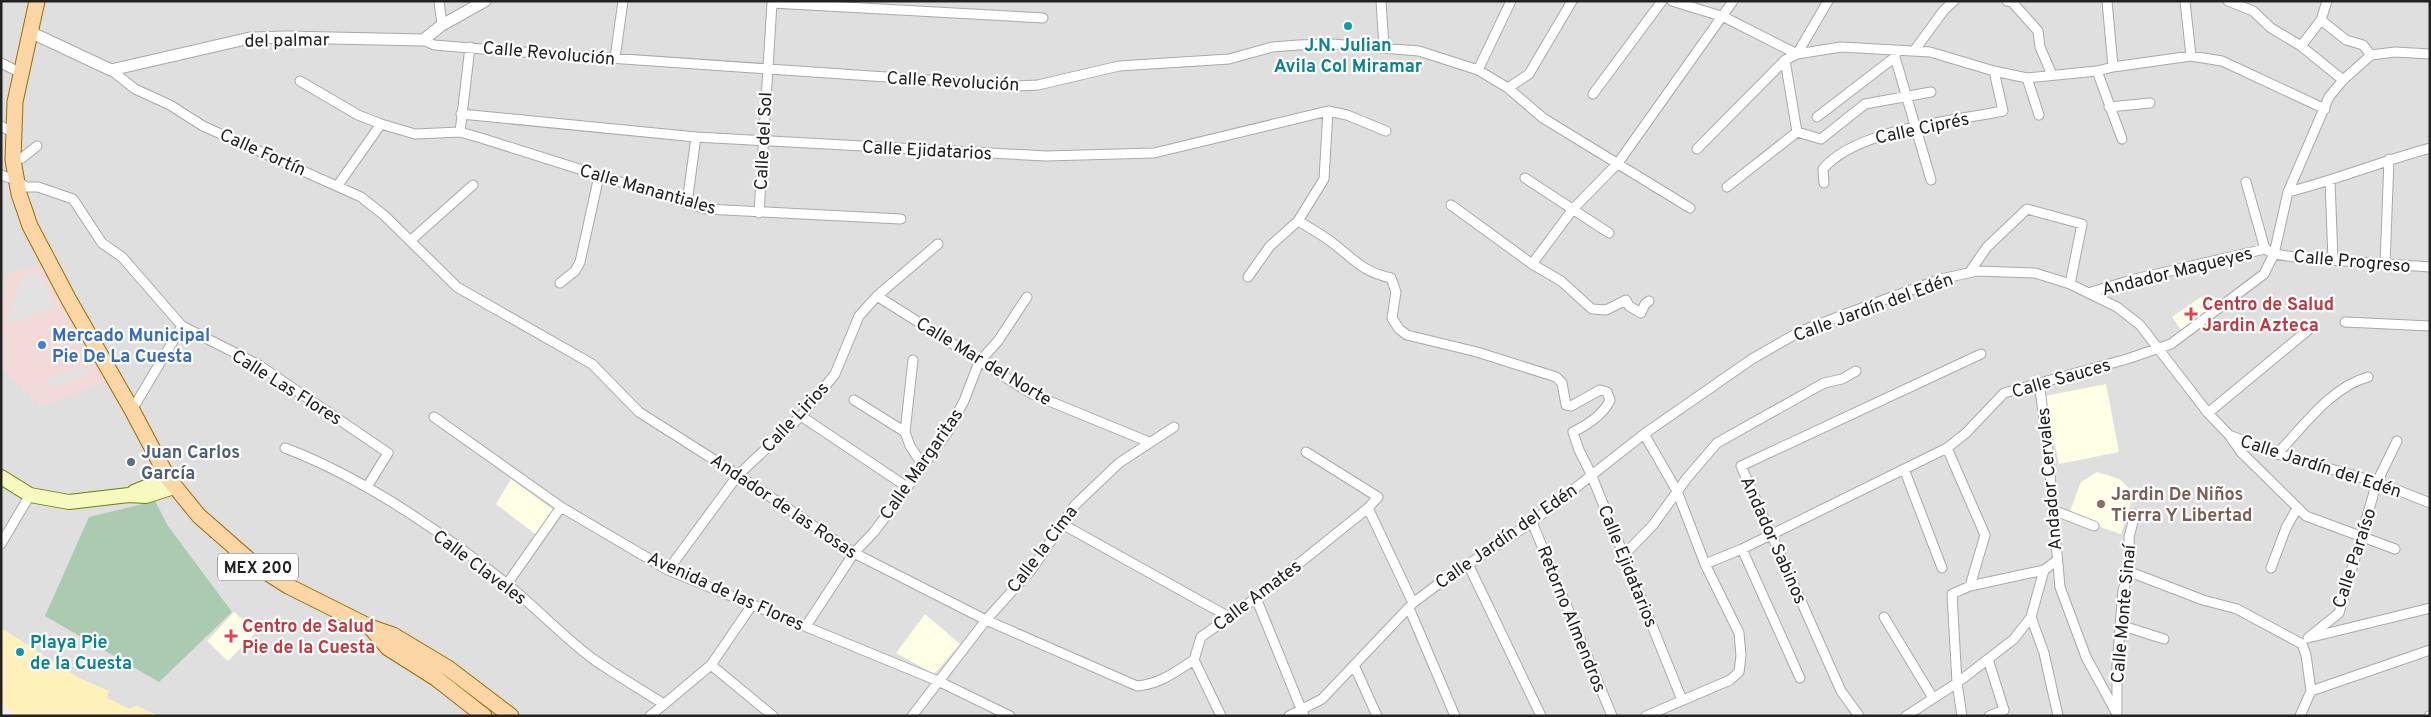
<svg xmlns="http://www.w3.org/2000/svg" width="2431" height="717" font-family="Overpass,sans-serif">
<style>
.residential{fill:#e0dfdf}
.commercial{fill:#f2dad9}
.education{fill:#ffffe5}
.sand{fill:#fff1ba}
.cemetery{fill:#aacbaf}
.parking{fill:#e2e2e2}
.lines{fill:none;stroke-linecap:round;stroke-linejoin:round}
.minor-casing{stroke:#a9a9a9;stroke-width:11}
.tertiary-casing{stroke:#a9a9a9;stroke-width:13}
.secondary-casing{stroke:#707d05;stroke-width:16}
.primary-casing{stroke:#a06b00;stroke-width:17}
.minor{stroke:#fff;stroke-width:9}
.tertiary{stroke:#fff;stroke-width:11}
.secondary{stroke:#f7fabf;stroke-width:14}
.primary{stroke:#fcd6a4;stroke-width:15}
.culture-dot{fill:#0f9aa8;stroke:#fff;stroke-width:2}
.health-dot{fill:#e0444e;stroke:#fff;stroke-width:2}
.shop-dot{fill:#3f7fe0;stroke:#fff;stroke-width:2}
.service-dot{fill:#5c6f8a;stroke:#fff;stroke-width:2}
.education-dot{fill:#8d6e63;stroke:#fff;stroke-width:2}
.labels{text-anchor:middle;stroke-width:4.5;stroke-linejoin:round;paint-order:stroke}
.shield{fill:#fff;stroke:#646464;stroke-width:1}
.shield-label{font-size:16px;font-weight:bold;fill:#222}
.street-label{font-size:18px;fill:#222;stroke:#fff}
.culture-label{font-size:18px;font-weight:bold;fill:#0d838f;stroke:#fff}
.health-label{font-size:18px;font-weight:bold;fill:#be3a42;stroke:#fff;text-anchor:start}
.shop-label{font-size:18px;font-weight:bold;fill:#366cbe;stroke:#fff;text-anchor:start}
.service-label{font-size:18px;font-weight:bold;fill:#4e5e75;stroke:#fff;text-anchor:start}
.education-label{font-size:18px;font-weight:bold;fill:#785e54;stroke:#fff;text-anchor:start}
</style>
<rect width="100%" height="100%" fill="#f2efe9"/>
<path class="residential" d="M1 1H2430V716H159L137 706 129 709 107 698 108 691 77 677 1 628Z"/>
<path class="commercial" d="M42 264 70 323 106 381 42 407 1 367V289L8 274Z"/>
<path class="education" d="M2201 297 2211 311 2182 331 2172 317Z
M2106 384 2119 452 2059 464 2045 396Z
M2097 472 2119 479 2134 493 2121 534 2068 516 2081 482Z
M511 479 555 511 539 537 496 504Z
M234 612 256 632 228 661 207 641Z
M925 614 960 644 934 674 896 653Z"/>
<path class="sand" d="M1 628 77 677 109 691 107 698 129 709 136 706 159 716H20L1 704Z"/>
<path class="cemetery" d="M155 501 168 526 232 612 159 682 45 616 89 517Z"/>
<path class="parking" d="M38 272 54 306 9 324 7 321 23 277Z
M84 366 89 374 54 387 46 380Z"/>
<g class="lines">
<defs>
<path id="minor" d="M439 1 442 25
M1381 1 1384 47
M1672 1 1724 17 1797 54 1841 47 1930 52 1994 71 2027 78 2097 71 2113 67 2191 56 2222 61 2325 109
M1828 1 1797 54 1785 60 1797 132 1821 139 1865 104 1931 92
M2007 1 2012 2 2038 31 2040 47 2052 75
M2107 1 2113 67
M2185 1 2191 56
M2228 1 2253 11 2271 28 2301 46 2343 80
M2321 20 2346 40 2363 45 2371 55
M423 40 434 45 507 51 1017 86 1038 85 1119 66 1229 59 1272 47 1299 45 1332 44 1419 51 1478 70 1508 88 1543 118 1690 208
M2301 46 2321 20 2327 1
M1896 51 1895 57 1931 180
M1914 51 1944 10 1954 1
M615 58 623 1
M1 63 21 73
M111 70 135 89 170 105 203 126 361 197 385 216 457 287 592 364 639 412 738 475 854 553 986 620 1137 686C1160 684 1175 672 1194 660
M1478 70 1511 1
M2097 71 2122 139
M2027 78 2039 115
M300 81 358 115 381 124 415 134 460 132 481 138 706 209 901 219
M1508 88 1529 74 1572 1
M1593 94 1662 1
M2109 107 2150 103
M461 114 696 137 1046 156 1154 153 1328 111 1347 115 1386 131
M1817 117 1895 57
M1 126 14 133
M460 132 470 47
M1697 149 1785 60
M13 160 22 158 37 146
M1 175 16 180 26 187H38L73 199 102 243 122 257 182 326 259 365 388 453 367 487
M1525 178 1609 233
M2330 181 2333 260
M2246 182 2265 249
M1824 183 1823 169C1856 129 1954 121 2003 111L1994 71
M338 185 381 124
M1727 187 1797 132
M2288 192C2336 180 2382 161 2430 148
M687 203 696 137
M1451 205 1532 264 1561 281 1592 309 1606 310 1626 300 1629 306 1641 313 1645 304 1649 301
M759 213 772 3 1043 18
M1298 221C1310 228 1323 235 1334 244 1356 261 1363 272 1391 278L1396 292 1392 318 1399 329 1407 335 1477 352 1556 377 1562 383 1566 405 1571 406 1600 390 1607 392 1610 400C1604 414 1587 425 1573 432L1579 450 1591 474 1682 700
M410 241 473 185
M1532 264 1573 209 1618 163 1733 1
M2385 265 2389 159
M1969 273 1987 247 2027 209 2082 224 2070 284
M1248 277 1270 246 1298 221 1324 179 1328 111
M560 283 575 271 580 262 599 176
M2088 293 2135 279 2265 249 2274 254 2301 258 2430 267
M877 296 1032 394 1149 442
M2345 322 2430 326
M913 360 905 432 910 446 922 464
M2039 383 2047 440 2060 587 2086 657 2117 714
M854 400 905 432
M132 410 182 326
M2208 413 2313 326
M801 416 907 487
M434 417 561 507 668 570 938 681 1010 716
M1644 434 1677 491 1705 564 1739 633 1741 656 1739 672 1730 680 1646 716
M2229 435 2241 452 2306 516 2395 549
M285 448C362 477 443 533 507 584 538 609 565 639 596 661 618 676 641 690 664 704
M1947 448 1985 535 1970 586
M2277 454C2303 427 2331 387 2368 377
M1904 469 1942 568
M1368 508 1413 603
M2053 510 2094 526
M1532 522 1612 716
M1062 524 1229 617
M1 544 30 495
M1742 549 1800 678
M1623 556 1653 525 1687 478 1717 443 1824 383 1842 379 1856 371
M1468 564 1541 716
M1705 564 1742 549 1947 448 1966 433 2004 393 2127 359 2171 344 2264 274 2274 254 2288 192 2329 97 2343 80 2371 55 2395 52 2430 54
M2271 568 2286 528 2297 508
M668 570 738 475 801 416 835 374 859 316 877 296 938 244
M2130 572 2203 600 2237 609 2302 644 2306 655 2311 691 2300 716
M507 584 561 507
M1256 598 1304 716
M1409 608 1455 716
M1884 617 1933 698
M2031 617 2044 653 2058 716
M2120 625 2164 639
M806 626 854 553 874 532 947 433 964 401 979 362 998 341 1027 297
M2312 637 2430 608
M2308 638 2339 613 2377 482 2397 441
M1988 659 2004 710 1989 716
M711 665 773 716
M1354 665 1377 716
M2311 691 2430 650
M2117 711V665L2123 590 2130 572 2129 537 2135 514
M650 716 711 665 752 605
M912 716 986 620 1032 569 1075 505 1119 463 1174 427
M1221 716 1194 660 1201 637 1256 598 1368 508 1378 497 1306 452
M1289 716 1322 699 1413 603 1437 585 1532 522 1644 434 1752 359 1799 332 1843 315 1941 279 1977 271 2035 273 2070 284 2117 307 2140 325 2208 413 2229 435 2277 454 2377 482 2430 503
M1859 716 1841 691 1741 466 1981 354
M1906 716 1957 683 2014 639 2031 617 2044 570 2056 561
M1962 716 1957 683 1952 594 1970 586 2044 570
M2429 716H2430"/>
<path id="tertiary" d="M30 32 111 70 250 38 286 37 423 40 442 25 485 1"/>
<path id="secondary" d="M1 477 30 495 69 502 129 495 146 496 174 487
M134 492 168 478"/>
<path id="primary" d="M37 1 15 102 13 160 19 194 30 226 69 300 132 410 168 478 199 516 255 565 288 586 370 627 393 635 448 668 511 716
M371 628 388 648 437 679 484 716"/>
</defs>
<use href="#minor" class="minor-casing"/>
<use href="#tertiary" class="tertiary-casing"/>
<use href="#secondary" class="secondary-casing"/>
<use href="#primary" class="primary-casing"/>
<use href="#minor" class="minor"/>
<use href="#tertiary" class="tertiary"/>
<use href="#secondary" class="secondary"/>
<use href="#primary" class="primary"/>
</g>
<g class="culture-dot">
<circle cx="1348" cy="26" r="5"/>
<circle cx="20" cy="652" r="5"/>
</g>
<g class="health-dot">
<path d="M2188.5 306.5h5v5h5v5h-5v5h-5v-5h-5v-5h5z"/>
<path d="M228.5 628.5h5v5h5v5h-5v5h-5v-5h-5v-5h5z"/>
</g>
<circle class="shop-dot" cx="42" cy="345" r="5"/>
<circle class="service-dot" cx="131" cy="462" r="5"/>
<circle class="education-dot" cx="2101" cy="504" r="5"/>
<g class="labels">
<rect class="shield" x="218" y="553.5" width="80" height="27" rx="4"/>
<g class="shield-label">
<text x="258" y="573">MEX 200</text>
</g>
<g class="street-label">
<text transform="translate(287 40) rotate(-1)" y="6">del palmar</text>
<text transform="translate(549 53) rotate(5)" y="6">Calle Revolución</text>
<text transform="translate(953 81) rotate(3)" y="6">Calle Revolución</text>
<text transform="translate(1922 128) rotate(-12)" y="6">Calle Ciprés</text>
<text transform="translate(763 141) rotate(-87)" y="6">Calle del Sol</text>
<text transform="translate(927 150) rotate(3)" y="6">Calle Ejidatarios</text>
<text transform="translate(263 152) rotate(24)" y="6">Calle Fortín</text>
<text transform="translate(648 189) rotate(16)" y="6">Calle Manantiales</text>
<text transform="translate(2352 261) rotate(5)" y="6">Calle Progreso</text>
<text transform="translate(2177 271) rotate(-14)" y="6">Andador Magueyes</text>
<text transform="translate(1873 307) rotate(-20)" y="6">Calle Jardín del Edén</text>
<text transform="translate(984 361) rotate(31)" y="6">Calle Mar del Norte</text>
<text transform="translate(2061 378) rotate(-16)" y="6">Calle Sauces</text>
<text transform="translate(287 387) rotate(32)" y="6">Calle Las Flores</text>
<text transform="translate(795 417) rotate(-47)" y="6">Calle Lirios</text>
<text transform="translate(921 464) rotate(-55)" y="6">Calle Margaritas</text>
<text transform="translate(2321 466) rotate(18)" y="6">Calle Jardín del Edén</text>
<text transform="translate(2049 479) rotate(-95)" y="6">Andador Cervales</text>
<text transform="translate(784 506) rotate(34)" y="6">Andador de las Rosas</text>
<text transform="translate(1506 536) rotate(-35)" y="6">Calle Jardín del Edén</text>
<text transform="translate(1774 540) rotate(66)" y="6">Andador Sabinos</text>
<text transform="translate(1042 549) rotate(-53)" y="6">Calle la Cima</text>
<text transform="translate(2354 558) rotate(-72)" y="6">Calle Paraíso</text>
<text transform="translate(1628 566) rotate(68)" y="6">Calle Ejidatarios</text>
<text transform="translate(480 567) rotate(37)" y="6">Calle Claveles</text>
<text transform="translate(726 591) rotate(24)" y="6">Avenida de las Flores</text>
<text transform="translate(1257 595) rotate(-37)" y="6">Calle Amates</text>
<text transform="translate(2123 614) rotate(-85)" y="6">Calle Monte Sinaí</text>
<text transform="translate(1572 619) rotate(68)" y="6">Retorno Almendros</text>
</g>
<g class="culture-label">
<text x="1348" y="51">J.N. Julian<tspan x="1348" dy="21">Avila Col Miramar</tspan></text>
<text x="30" y="648" text-anchor="start">Playa Pie<tspan x="30" dy="21">de la Cuesta</tspan></text>
</g>
<g class="health-label">
<text x="2202" y="310">Centro de Salud<tspan x="2202" dy="21">Jardin Azteca</tspan></text>
<text x="242" y="632">Centro de Salud<tspan x="242" dy="21">Pie de la Cuesta</tspan></text>
</g>
<g class="shop-label">
<text x="52" y="341">Mercado Municipal<tspan x="52" dy="21">Pie De La Cuesta</tspan></text>
</g>
<g class="service-label">
<text x="141" y="458">Juan Carlos<tspan x="141" dy="21">García</tspan></text>
</g>
<g class="education-label">
<text x="2111" y="500">Jardin De Niños<tspan x="2111" dy="21">Tierra Y Libertad</tspan></text>
</g>
</g>
<rect width="2431" height="717" fill="none" stroke="#222222" stroke-width="5"/>
</svg>
